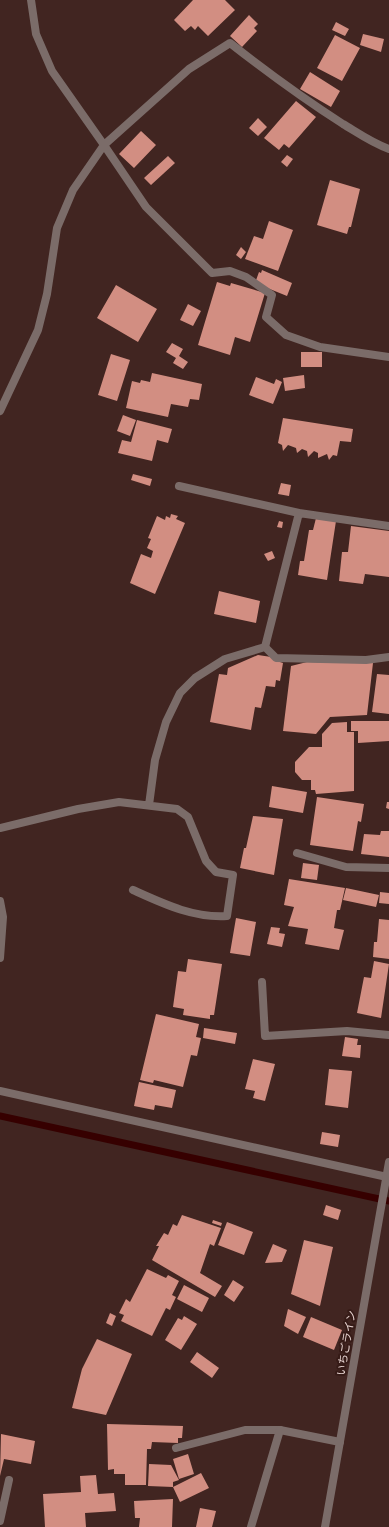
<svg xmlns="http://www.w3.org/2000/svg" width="389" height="1527" font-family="'Asap Condensed','Noto Sans JP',sans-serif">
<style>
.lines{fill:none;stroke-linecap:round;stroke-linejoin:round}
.stream{stroke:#360000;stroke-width:7}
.building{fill:#d28e82}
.service{stroke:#7b6c69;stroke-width:8}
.minor{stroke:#7b6c69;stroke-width:8}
.tertiary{stroke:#7b6c69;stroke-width:8}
.labels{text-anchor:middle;stroke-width:4;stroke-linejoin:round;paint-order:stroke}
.street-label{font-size:11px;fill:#e9d6d3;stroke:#361b17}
</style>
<rect width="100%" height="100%" fill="#412521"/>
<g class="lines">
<path class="stream" d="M0 1116 389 1201"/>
</g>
<path class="building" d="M193 0H225L235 10 208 36 198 26 195 30 191 26 185 31 174 20Z
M249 15 258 24 254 28 257 31 242 47 230 36Z
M336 22 349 29 345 36 332 30Z
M363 34 384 39 381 52 360 45Z
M335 35 360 48 342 81 317 68Z
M310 72 340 91 331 107 300 89Z
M296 101 316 117 289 148 284 144 279 150 264 138Z
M258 118 267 127 258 136 249 128Z
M141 131 156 145 134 168 119 154Z
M287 155 293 159 287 167 281 162Z
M168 156 175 163 151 185 144 178Z
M330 180 360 189 351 227H349L347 234 317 225Z
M269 221 293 230 278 271 245 259 254 236 263 239Z
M241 247 246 252 241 259 236 255Z
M262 270 292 283 287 296 255 283 259 272 261 273Z
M217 282 230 286 231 283 265 293 250 342 235 337 230 355 198 345Z
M116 285 157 309 138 342 97 318Z
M188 304 201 311 193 326 180 320Z
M172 343 183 349 179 356 188 362 183 369 173 363 176 358 166 352Z
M301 352H322V367H301Z
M111 354 130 360 117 401 98 395Z
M152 373 202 384 199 400 190 399 188 407 171 404 168 417 126 408 132 381 140 383 141 380 150 382Z
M304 375 305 388 285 391 283 378Z
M256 377 274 384 276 379 282 382 273 404 249 395Z
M123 415 136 420 130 436 117 431Z
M283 418 353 429 351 442 340 441 337 456 333 455 329 460 327 454 318 458V453L314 451 308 457 307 451 302 449 297 453 296 448 288 445 283 451 282 445 278 443Z
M137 420 172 429 168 443 157 440 152 461 118 453 122 440 131 442Z
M133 474 152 479 150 486 131 480Z
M281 483 291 485 289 496 278 494Z
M171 514 178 516 176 519 185 523 155 594 130 583 141 554 151 558 153 551 147 548 151 539 148 538 157 516 165 520 166 516 170 518Z
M316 518 336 521 327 580 298 575 300 561H304L309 530H313Z
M279 521 283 522 282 528 277 527Z
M351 526 389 531V577L365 574 363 584 339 581 342 552H348Z
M272 551 275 558 268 561 264 554Z
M219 591 260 601 256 623 214 614Z
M258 655 278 658 277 661 283 663 280 681 276 680 275 687 266 686 261 708 255 707 251 730 210 722 219 674 227 675 228 668Z
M307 662 373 663 367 715 330 717 316 734 283 731 291 666Z
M377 674 389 675V714L372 712Z
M351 721H389V741L358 743V731H351Z
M347 722V732H354V791L316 794 315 790H311V780H302L295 772V762L309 747H322V734L332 723Z
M272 786 307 792 303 813 269 807Z
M317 797 364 804 361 822 358 821 353 851 310 845Z
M387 802H389V809L386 808Z
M253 816 283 819 274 875 240 868 244 848H246Z
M381 831H389V857L361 854 364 834 380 835Z
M303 863 319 865 317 880 301 878Z
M289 879 345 888 340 910H337L334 928 344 930 339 950 305 944 308 929 288 926 294 907 284 905Z
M346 888 379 895 376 907 343 900Z
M380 892 389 893V904L379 903Z
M236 918 256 922 250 956 230 953Z
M379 919 389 920V959L373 957 374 942H377Z
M271 927 280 928 279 933 285 934 282 947 267 944Z
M188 959 222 964 214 1015H210V1019L183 1015 184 1009 173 1007 178 971 186 972Z
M374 961 389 964 381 1018 357 1013 364 977 371 978Z
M156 1014 199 1024 196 1037 201 1038 197 1056 191 1055 183 1087 154 1080 153 1083 140 1080Z
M204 1028 237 1033 235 1044 203 1038Z
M345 1037 358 1039 357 1045H361L360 1058 342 1056Z
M253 1059 275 1064 265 1101 253 1098 255 1091 245 1089Z
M329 1069 352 1071 348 1108 325 1105Z
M139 1082 176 1090 172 1108 155 1105 154 1110 134 1106Z
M322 1132 340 1135 338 1147 320 1144Z
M326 1205 341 1210 338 1220 323 1215Z
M182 1215 221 1228 214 1246 210 1244 200 1273 222 1286 215 1297 152 1260 159 1246H156L164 1233 168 1235 173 1224 177 1226Z
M213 1220 222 1223 221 1226 212 1223Z
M227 1222 253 1232 244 1255 218 1245Z
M304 1240 333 1247 320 1306 291 1294Z
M273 1244 287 1250 282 1262 265 1263Z
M147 1269 166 1278 168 1275 179 1281 172 1295 176 1297 170 1310 166 1308 152 1336 121 1321 124 1315 119 1313 126 1299 130 1302Z
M233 1280 244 1287 234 1302 224 1295Z
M184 1285 209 1298 202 1312 177 1299Z
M288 1309 306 1317 298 1334 284 1326Z
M110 1313 116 1316 112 1326 106 1323Z
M184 1316 197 1324 181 1350 165 1340 178 1318 182 1320Z
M311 1317 342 1330 334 1350 303 1337Z
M97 1339 132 1354 106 1415 72 1408 82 1369Z
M197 1352 219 1368 212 1378 190 1362Z
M107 1424 183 1426 182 1438H178V1443L152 1442 151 1449H147L146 1485H125V1474H114V1469L108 1470Z
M1 1434 35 1441 31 1464 4 1459 0 1476Z
M188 1454 194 1474 179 1479 173 1459Z
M149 1464 171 1465 179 1480 173 1482V1487L148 1486Z
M201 1473 209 1488 180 1502 173 1487Z
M96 1475 98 1494 114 1493 116 1511 85 1513 86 1527H45L43 1494 81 1492 80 1476Z
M173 1499 172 1527H139L140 1518H135L134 1501Z
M200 1508 216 1511 212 1527H196Z"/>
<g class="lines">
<path class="service" d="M149 805 155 760 166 722 180 693 195 678 225 659 265 647 276 658 366 660 389 657
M0 828 78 809 119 802 177 809 188 817 206 861 216 872 233 875 227 916C193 918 164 904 133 890
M176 1448 245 1430H280
M0 1521 9 1480"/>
<path class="minor" d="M389 149C372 143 358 133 343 124 304 99 267 72 230 43L189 69 104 145 146 207 212 273 230 271 246 277 272 295 266 317 286 335 320 347 389 357
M0 411 38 330 47 294 57 228 73 190 104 145 52 71 36 34 31 0
M179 486 299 513 389 526
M265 647 299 513
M297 853 346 867 389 868
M0 901 3 917 0 958
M262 982 265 1036 347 1031 389 1035
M0 1091 387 1177
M251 1527 280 1430 340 1442"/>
<path class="tertiary" d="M325 1527 389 1162"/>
</g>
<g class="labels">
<g class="street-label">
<text transform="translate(346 1343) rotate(-80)" y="4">いちごライン</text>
</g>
</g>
</svg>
